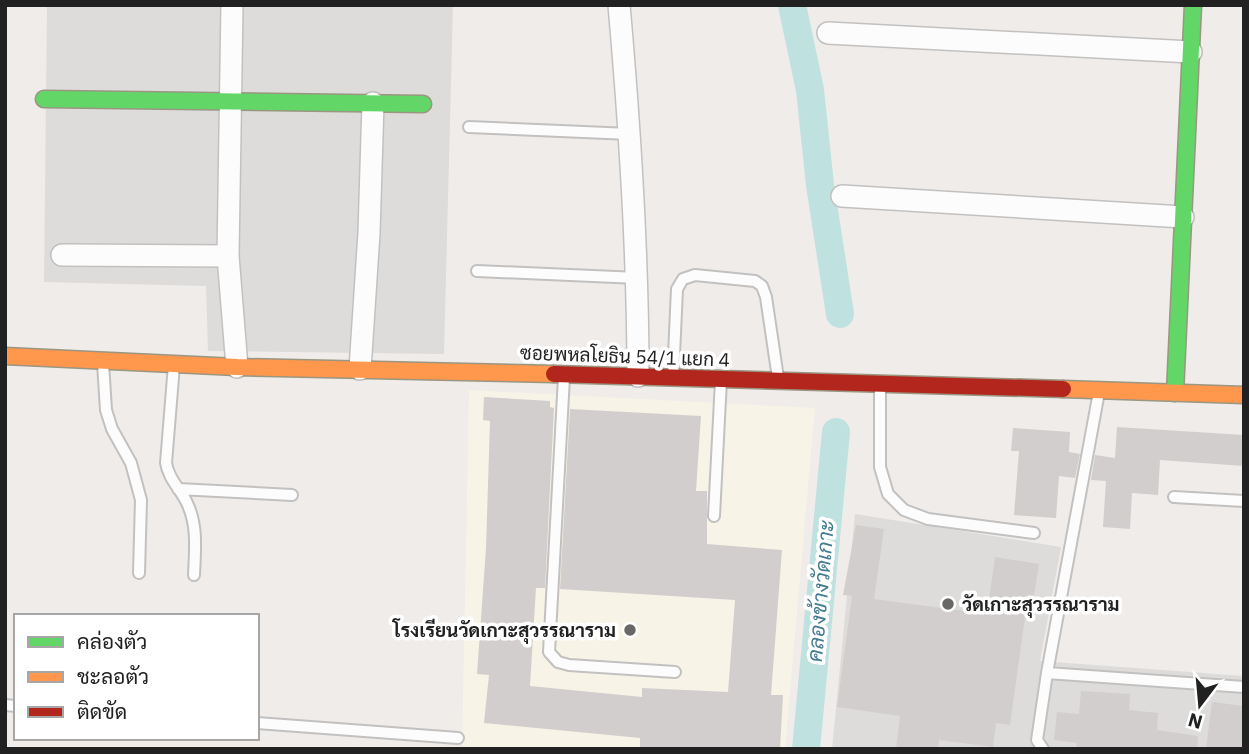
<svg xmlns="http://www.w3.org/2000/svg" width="1249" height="754" font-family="'IBM Plex Sans',Sarabun,sans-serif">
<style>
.residential{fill:#dedcdb}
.education{fill:#f7f3e7}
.religious{fill:#dddcdb}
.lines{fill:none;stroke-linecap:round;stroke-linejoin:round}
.canal{stroke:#bfe2e1;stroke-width:28}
.building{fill:#d2cecd}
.lane-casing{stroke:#c2c1c0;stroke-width:14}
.street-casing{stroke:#c2c1c0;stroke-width:24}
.fast-casing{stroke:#9a9682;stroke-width:19}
.slow-casing{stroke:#9a9682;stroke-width:19}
.jam-casing{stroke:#9a9682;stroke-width:19}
.lane{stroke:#fdfcfc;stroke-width:10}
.street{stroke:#fdfcfc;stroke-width:21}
.fast{stroke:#63d668;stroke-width:16}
.slow{stroke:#ff974d;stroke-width:16}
.jam{stroke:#b3261e;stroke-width:16}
.poi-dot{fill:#696867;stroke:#fff;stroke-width:2.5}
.labels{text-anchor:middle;stroke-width:7;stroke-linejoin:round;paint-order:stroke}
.street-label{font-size:19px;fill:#212121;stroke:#fff}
.poi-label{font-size:19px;font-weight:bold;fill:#212121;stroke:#fff;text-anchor:start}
.water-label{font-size:21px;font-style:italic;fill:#437b8f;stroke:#fff}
</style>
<rect width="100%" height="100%" fill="#efecea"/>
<path class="residential" d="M47 5H453L444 354 208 351 206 286 44 282Z"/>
<path class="education" d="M469 390 815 408 785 749H462Z"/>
<path class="religious" d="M855 514 1061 547 1040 661 1244 676V749H832Z"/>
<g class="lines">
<path class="canal" d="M792 5 810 90 820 185 840 314
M806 749 836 432"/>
</g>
<path class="building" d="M484 397 550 401V407L554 408 545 588H536L530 686 642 697V688L728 692 735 600 560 589 570 409 701 416 696 491H707V544L782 550 771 695H783L780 749H640V738L484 723 489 675 477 674 486 548 490 421 483 420Z
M1117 427 1244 435V466L1160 460 1158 495 1132 493 1130 529 1103 527 1106 481 1091 480 1095 455 1115 458Z
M1013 428 1070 432 1069 452 1080 454 1075 478 1059 476 1056 518 1014 515 1019 451H1011Z
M856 525 884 529 874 599 987 614 995 557 1039 564 1034 596 1028 595 1010 725 996 723 993 747 939 740 938 749H896L900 716 837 707 852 596 843 595Z
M1081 691 1130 694 1129 710 1158 713 1157 730 1198 736 1197 749H1076L1077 743 1054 740 1057 712 1079 714Z
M1212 702 1244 706V749H1206Z"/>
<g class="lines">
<defs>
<path id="lane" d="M469 127 630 134
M477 271 638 278
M103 363 106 410 112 429 131 463 141 500 139 573
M174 365 166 463C169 480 180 488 187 503 198 526 195 550 194 575
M564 377 549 652 558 662 569 665 675 672
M673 377 677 289 683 279 695 275 755 281 762 286 766 297 778 378
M880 387V467L888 494 904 510 928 519 1034 533
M178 489 292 495
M1174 497 1244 501
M714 516 721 380
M1047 673 1244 687
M5 705 16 706
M257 723 458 738
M1043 749 1037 740 1047 673 1099 392"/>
<path id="street" d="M232 5 228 256 237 367
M619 5C630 129 638 252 638 376
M828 33 1191 52
M842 196 1183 217
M62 255 228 256
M360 369 369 233 373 103"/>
<path id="fast" d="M44 99 423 104
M1175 393 1193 5"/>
<path id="slow" d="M5 356 237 367 554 374
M1063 389 1244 395"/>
<path id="jam" d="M554 374 1063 389"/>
</defs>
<use href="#lane" class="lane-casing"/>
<use href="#street" class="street-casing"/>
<use href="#fast" class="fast-casing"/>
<use href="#slow" class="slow-casing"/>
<use href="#jam" class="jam-casing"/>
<use href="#lane" class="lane"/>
<use href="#street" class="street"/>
<use href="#fast" class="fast"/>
<use href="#slow" class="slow"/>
<use href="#jam" class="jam"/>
</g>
<g class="poi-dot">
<circle cx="948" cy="604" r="7"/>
<circle cx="630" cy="630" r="7"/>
</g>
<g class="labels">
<g class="street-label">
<text transform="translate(625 356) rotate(2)" y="7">ซอยพหลโยธิน 54/1 แยก 4</text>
</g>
<g class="poi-label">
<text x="962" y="611">วัดเกาะสุวรรณาราม</text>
<text x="616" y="637" text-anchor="end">โรงเรียนวัดเกาะสุวรรณาราม</text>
</g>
<g class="water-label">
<text transform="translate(821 591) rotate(-85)" y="7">คลองข้างวัดเกาะ</text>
</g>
</g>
<rect width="1249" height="754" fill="none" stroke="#212121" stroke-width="14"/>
<rect x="14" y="614" width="245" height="126" fill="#ffffff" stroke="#a6a6a6" stroke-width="2"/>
<rect x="28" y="637" width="35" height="10" fill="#63d668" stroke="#a6a6a6" stroke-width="2"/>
<text x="77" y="649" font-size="21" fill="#212121">คล่องตัว</text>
<rect x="28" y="672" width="35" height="10" fill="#ff974d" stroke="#a6a6a6" stroke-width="2"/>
<text x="77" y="684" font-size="21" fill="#212121">ชะลอตัว</text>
<rect x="28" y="707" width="35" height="10" fill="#b3261e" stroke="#a6a6a6" stroke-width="2"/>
<text x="77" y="719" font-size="21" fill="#212121">ติดขัด</text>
<g transform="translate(1200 705) rotate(196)" stroke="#ffffff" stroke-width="5" paint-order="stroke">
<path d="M0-5L12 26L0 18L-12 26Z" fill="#212121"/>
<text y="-10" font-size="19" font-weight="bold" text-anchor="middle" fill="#212121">N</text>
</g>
</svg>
